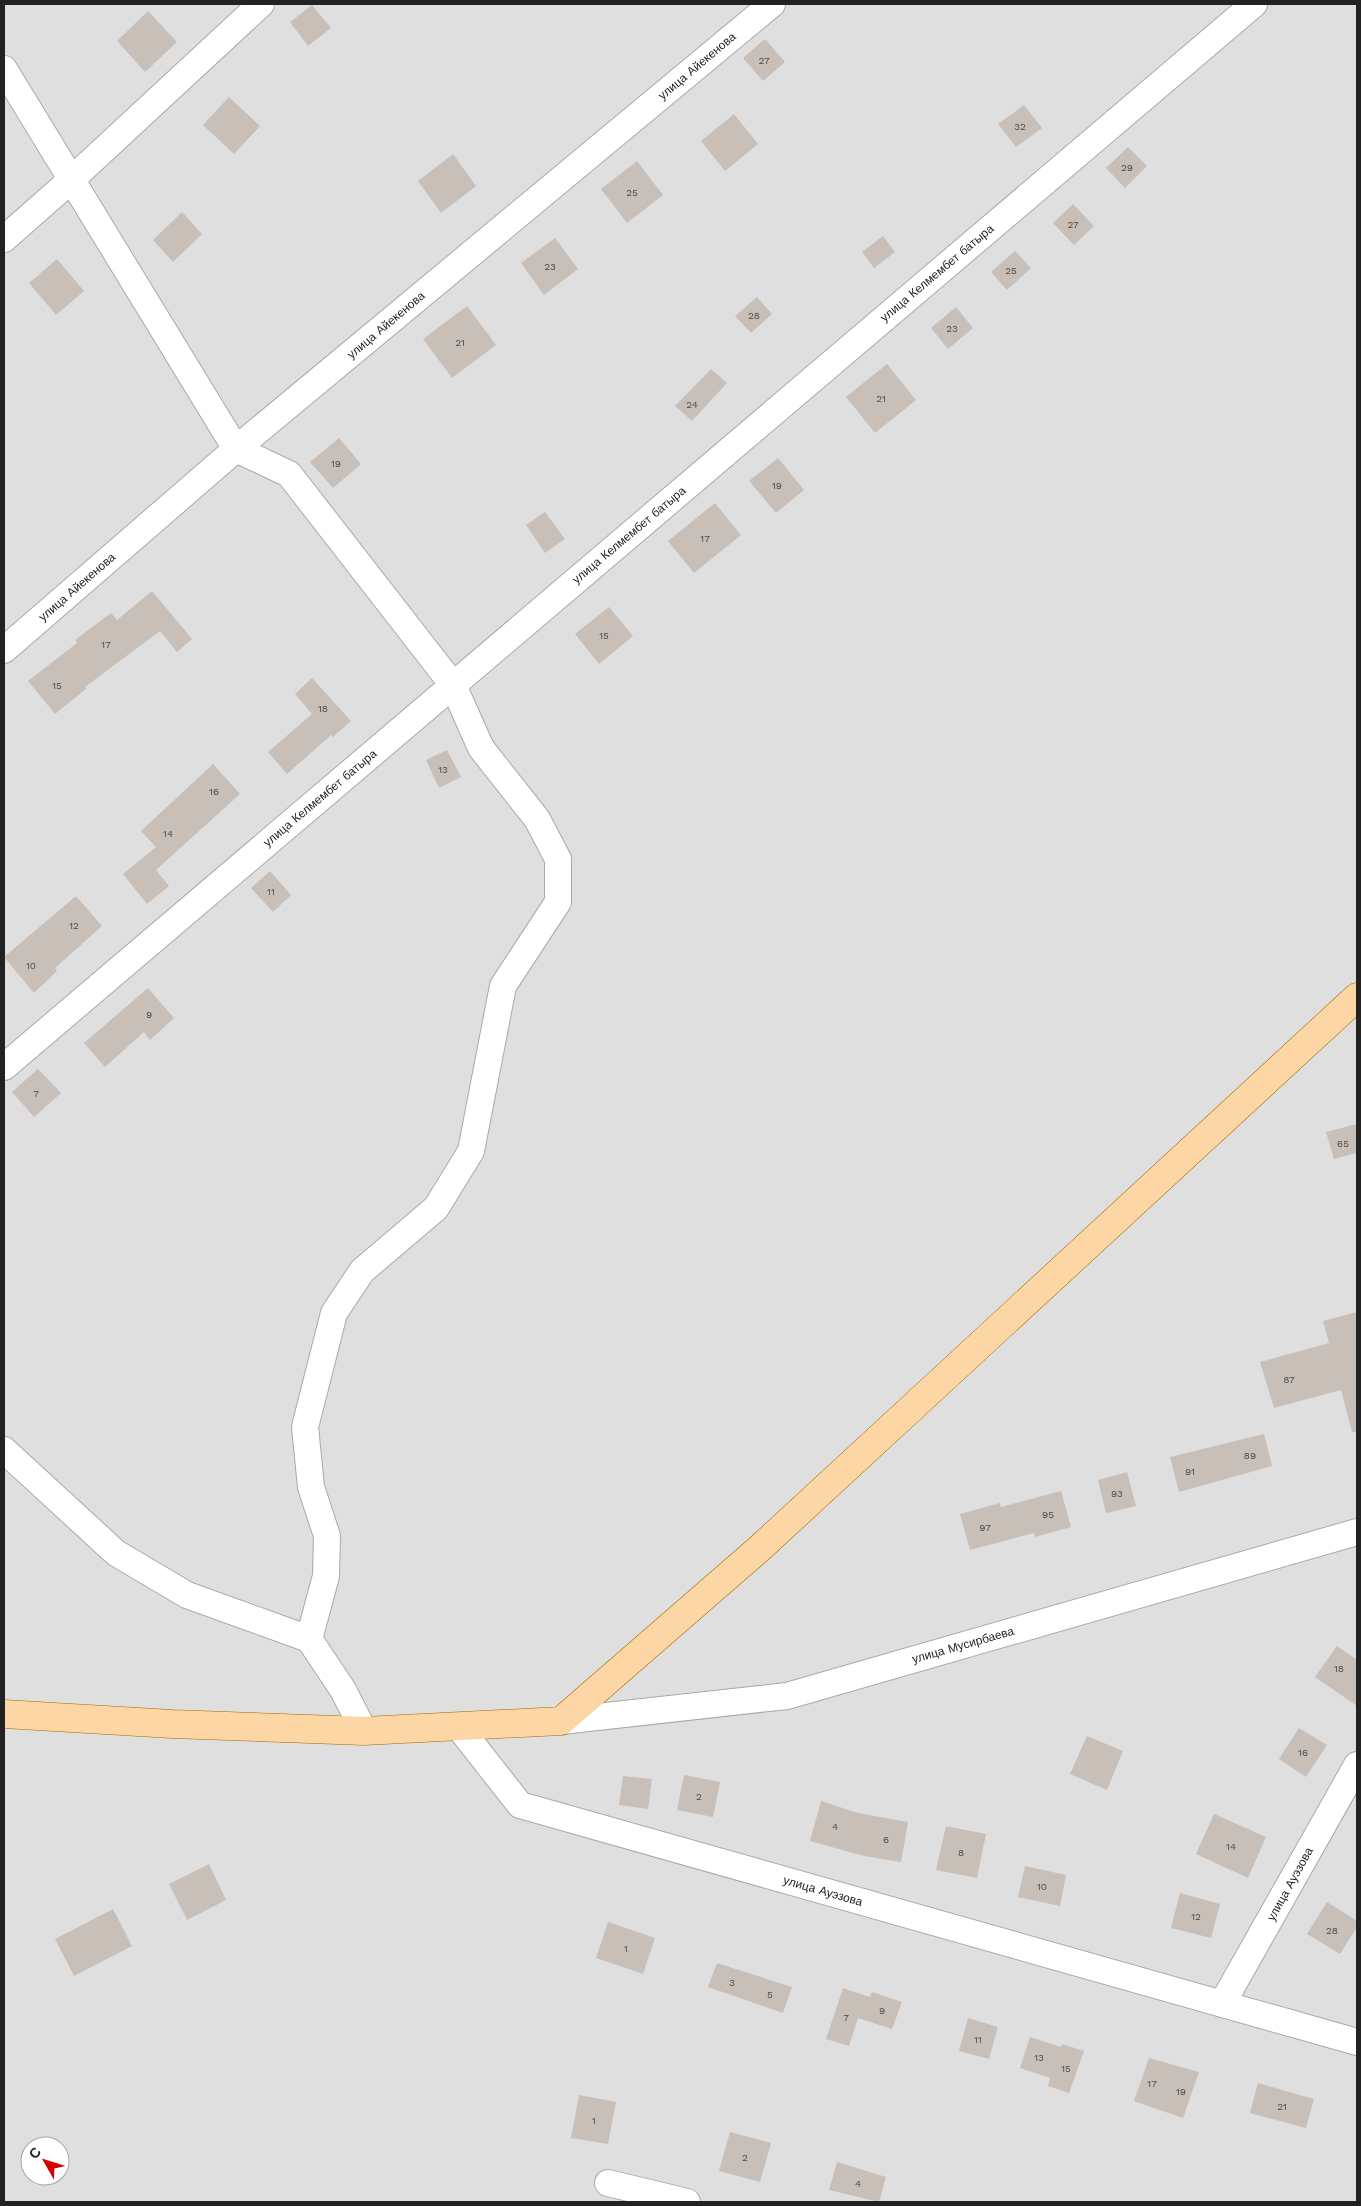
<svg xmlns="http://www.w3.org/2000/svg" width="1361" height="2206" font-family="'Work Sans',sans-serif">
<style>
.residential{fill:#e0dfdf;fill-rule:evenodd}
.building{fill:#c7bfb8}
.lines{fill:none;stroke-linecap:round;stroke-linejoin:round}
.minor-casing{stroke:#a9a9a9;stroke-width:28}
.major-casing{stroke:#a06b00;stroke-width:29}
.minor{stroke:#fff;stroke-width:26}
.major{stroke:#fcd6a4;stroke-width:28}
.labels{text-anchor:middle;stroke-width:4;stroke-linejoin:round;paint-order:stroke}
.number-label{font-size:10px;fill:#4b4948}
.street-label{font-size:12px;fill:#222;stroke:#fff}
</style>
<rect width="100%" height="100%" fill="#f2efe9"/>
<path class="residential" d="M4 4H1357V2202H4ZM30 2146H60V2176H30Z"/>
<path class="building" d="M312 5 331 28 308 46 290 22Z
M148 11 177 42 145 72 117 41Z
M765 39 785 62 763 81 743 58Z
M229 97 260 126 234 154 203 125Z
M1024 105 1042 128 1016 147 998 124Z
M734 114 758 144 725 171 701 141Z
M1128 147 1147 166 1125 188 1106 168Z
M453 154 476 186 441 213 418 181Z
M637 161 663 195 627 223 601 189Z
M1073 204 1094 226 1074 245 1053 223Z
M182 212 202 234 173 262 153 240Z
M883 236 895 252 874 268 862 252Z
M555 238 578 269 544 295 521 263Z
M1015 251 1031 268 1007 290 991 272Z
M57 259 84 291 56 315 29 283Z
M757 297 772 314 751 333 735 316Z
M467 306 496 345 452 378 423 339Z
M956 307 973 328 948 349 931 328Z
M887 364 916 400 875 433 846 397Z
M711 369 727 383 692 421 675 406Z
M339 438 361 464 333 488 310 462Z
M778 458 804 490 776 513 749 481Z
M715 503 741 535 694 573 668 541Z
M545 512 565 539 545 553 526 525Z
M152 591 192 639 177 652 160 631 85 687 86 689 55 714 28 681 77 643 75 640 111 613 117 620Z
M609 607 633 636 599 664 575 634Z
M312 678 351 721 333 737 331 735 287 774 268 752 312 714 295 694Z
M447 750 461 777 439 788 426 760Z
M213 764 240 794 156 870 169 886 147 904 123 874 156 847 141 831Z
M270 871 291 895 273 912 251 888Z
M76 896 102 926 55 968 57 971 34 993 4 957Z
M148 988 174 1018 150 1040 144 1032 105 1067 84 1043Z
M38 1069 61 1093 34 1117 12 1092Z
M1357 1124V1153L1334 1159 1326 1132Z
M1357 1312V1432H1352L1341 1390 1274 1408 1260 1362 1329 1343 1323 1321Z
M1264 1434 1272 1466 1179 1492 1170 1457Z
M1127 1472 1136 1506 1106 1513 1098 1480Z
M1061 1491 1071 1527 1035 1537 1034 1533 970 1550 960 1514 1000 1503 1001 1507Z
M1337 1646 1357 1660V1706L1315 1677Z
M1299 1728 1327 1745 1306 1777 1279 1759Z
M1087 1736 1123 1751 1107 1790 1070 1774Z
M684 1775 720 1782 713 1817 677 1810Z
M623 1776 652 1779 648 1809 619 1805Z
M821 1801 858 1813 908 1822 901 1862 864 1856 810 1841Z
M1214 1814 1266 1837 1248 1878 1196 1854Z
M946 1826 986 1834 977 1878 936 1870Z
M209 1864 226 1900 187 1920 169 1884Z
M1025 1866 1066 1875 1060 1906 1018 1897Z
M1180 1893 1220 1904 1211 1938 1171 1928Z
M1327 1902 1357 1921V1927L1340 1954 1307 1934Z
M113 1909 132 1946 74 1976 55 1939Z
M608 1922 655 1938 643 1974 596 1958Z
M717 1963 792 1987 783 2013 708 1987Z
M843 1988 870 1997 872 1992 902 2002 892 2029 858 2018 849 2046 826 2039Z
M968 2018 998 2027 989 2059 959 2051Z
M1030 2037 1061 2047 1062 2044 1084 2051 1069 2093 1048 2086 1050 2078 1020 2068Z
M1149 2058 1199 2072 1183 2118 1134 2101Z
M1258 2083 1314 2099 1306 2128 1250 2113Z
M579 2095 616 2102 608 2144 571 2138Z
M730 2132 771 2143 760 2182 719 2171Z
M837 2162 886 2177 879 2202 829 2190Z"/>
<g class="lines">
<defs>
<path id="minor" d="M4 69 236 449 289 474 453 685 481 748 537 819 558 859V902L503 986 471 1151 436 1208 362 1271 334 1313 305 1427 311 1487 327 1536 326 1576 309 1639
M4 239 71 180 261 4
M4 650 236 449 772 4
M4 1067 1254 4
M4 1450 116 1553 187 1595 309 1639 343 1690 364 1731
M561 1721 787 1696 1357 1532
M458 1726 520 1805 1357 2042
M1222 2004 1357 1765
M608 2183 687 2202"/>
<path id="major" d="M4 1714 172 1724 364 1731 561 1721 760 1548 1357 997"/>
</defs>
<use href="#minor" class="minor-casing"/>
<use href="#major" class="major-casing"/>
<use href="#minor" class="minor"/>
<use href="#major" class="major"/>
</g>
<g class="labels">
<g class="number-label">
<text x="764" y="64">27</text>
<text x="1020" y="130">32</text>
<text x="1127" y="171">29</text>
<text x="632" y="196">25</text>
<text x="1073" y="228">27</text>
<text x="550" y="270">23</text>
<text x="1011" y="274">25</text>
<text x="754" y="319">28</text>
<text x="952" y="332">23</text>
<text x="460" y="346">21</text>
<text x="881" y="402">21</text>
<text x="692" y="408">24</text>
<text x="336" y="467">19</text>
<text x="777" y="489">19</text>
<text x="705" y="542">17</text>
<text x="604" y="639">15</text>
<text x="106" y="648">17</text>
<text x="57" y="689">15</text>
<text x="323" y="712">18</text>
<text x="443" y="773">13</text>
<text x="214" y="795">16</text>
<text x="168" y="837">14</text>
<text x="271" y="895">11</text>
<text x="74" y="929">12</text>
<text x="31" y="969">10</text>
<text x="149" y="1018">9</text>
<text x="36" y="1097">7</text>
<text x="1343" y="1147">65</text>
<text x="1289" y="1383">87</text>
<text x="1250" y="1459">89</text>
<text x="1190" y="1475">91</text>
<text x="1117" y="1497">93</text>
<text x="1048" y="1518">95</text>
<text x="985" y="1531">97</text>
<text x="1339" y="1672">18</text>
<text x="1303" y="1756">16</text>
<text x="699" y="1800">2</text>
<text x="835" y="1830">4</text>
<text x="886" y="1843">6</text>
<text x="1231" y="1850">14</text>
<text x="961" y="1856">8</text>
<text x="1042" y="1890">10</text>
<text x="1196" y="1920">12</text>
<text x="1332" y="1934">28</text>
<text x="626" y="1952">1</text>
<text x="732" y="1986">3</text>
<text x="770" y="1998">5</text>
<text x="882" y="2014">9</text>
<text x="846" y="2021">7</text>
<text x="978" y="2043">11</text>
<text x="1039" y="2061">13</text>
<text x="1066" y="2072">15</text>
<text x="1152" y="2087">17</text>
<text x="1181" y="2095">19</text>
<text x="1282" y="2110">21</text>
<text x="594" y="2124">1</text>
<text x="745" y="2161">2</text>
<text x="858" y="2187">4</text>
</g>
<g class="street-label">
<text transform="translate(697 66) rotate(-40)" y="4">улица Айекенова</text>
<text transform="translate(937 273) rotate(-40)" y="4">улица Келмембет батыра</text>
<text transform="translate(386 325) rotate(-40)" y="4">улица Айекенова</text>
<text transform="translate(629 535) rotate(-40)" y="4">улица Келмембет батыра</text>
<text transform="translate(77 587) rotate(-41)" y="4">улица Айекенова</text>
<text transform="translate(320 798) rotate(-40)" y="4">улица Келмембет батыра</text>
<text transform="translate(963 1645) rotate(-16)" y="4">улица Мусирбаева</text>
<text transform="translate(1290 1884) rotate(-61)" y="4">улица Ауэзова</text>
<text transform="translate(823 1891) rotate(16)" y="4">улица Ауэзова</text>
</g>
</g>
<rect width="1361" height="2206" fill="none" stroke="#222222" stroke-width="10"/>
<g transform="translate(45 2161) rotate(309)"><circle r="24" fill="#ffffff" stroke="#a7a7a7"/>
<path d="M0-4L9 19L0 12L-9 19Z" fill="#d40000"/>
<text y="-8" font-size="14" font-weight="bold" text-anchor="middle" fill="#222222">С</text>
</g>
</svg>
